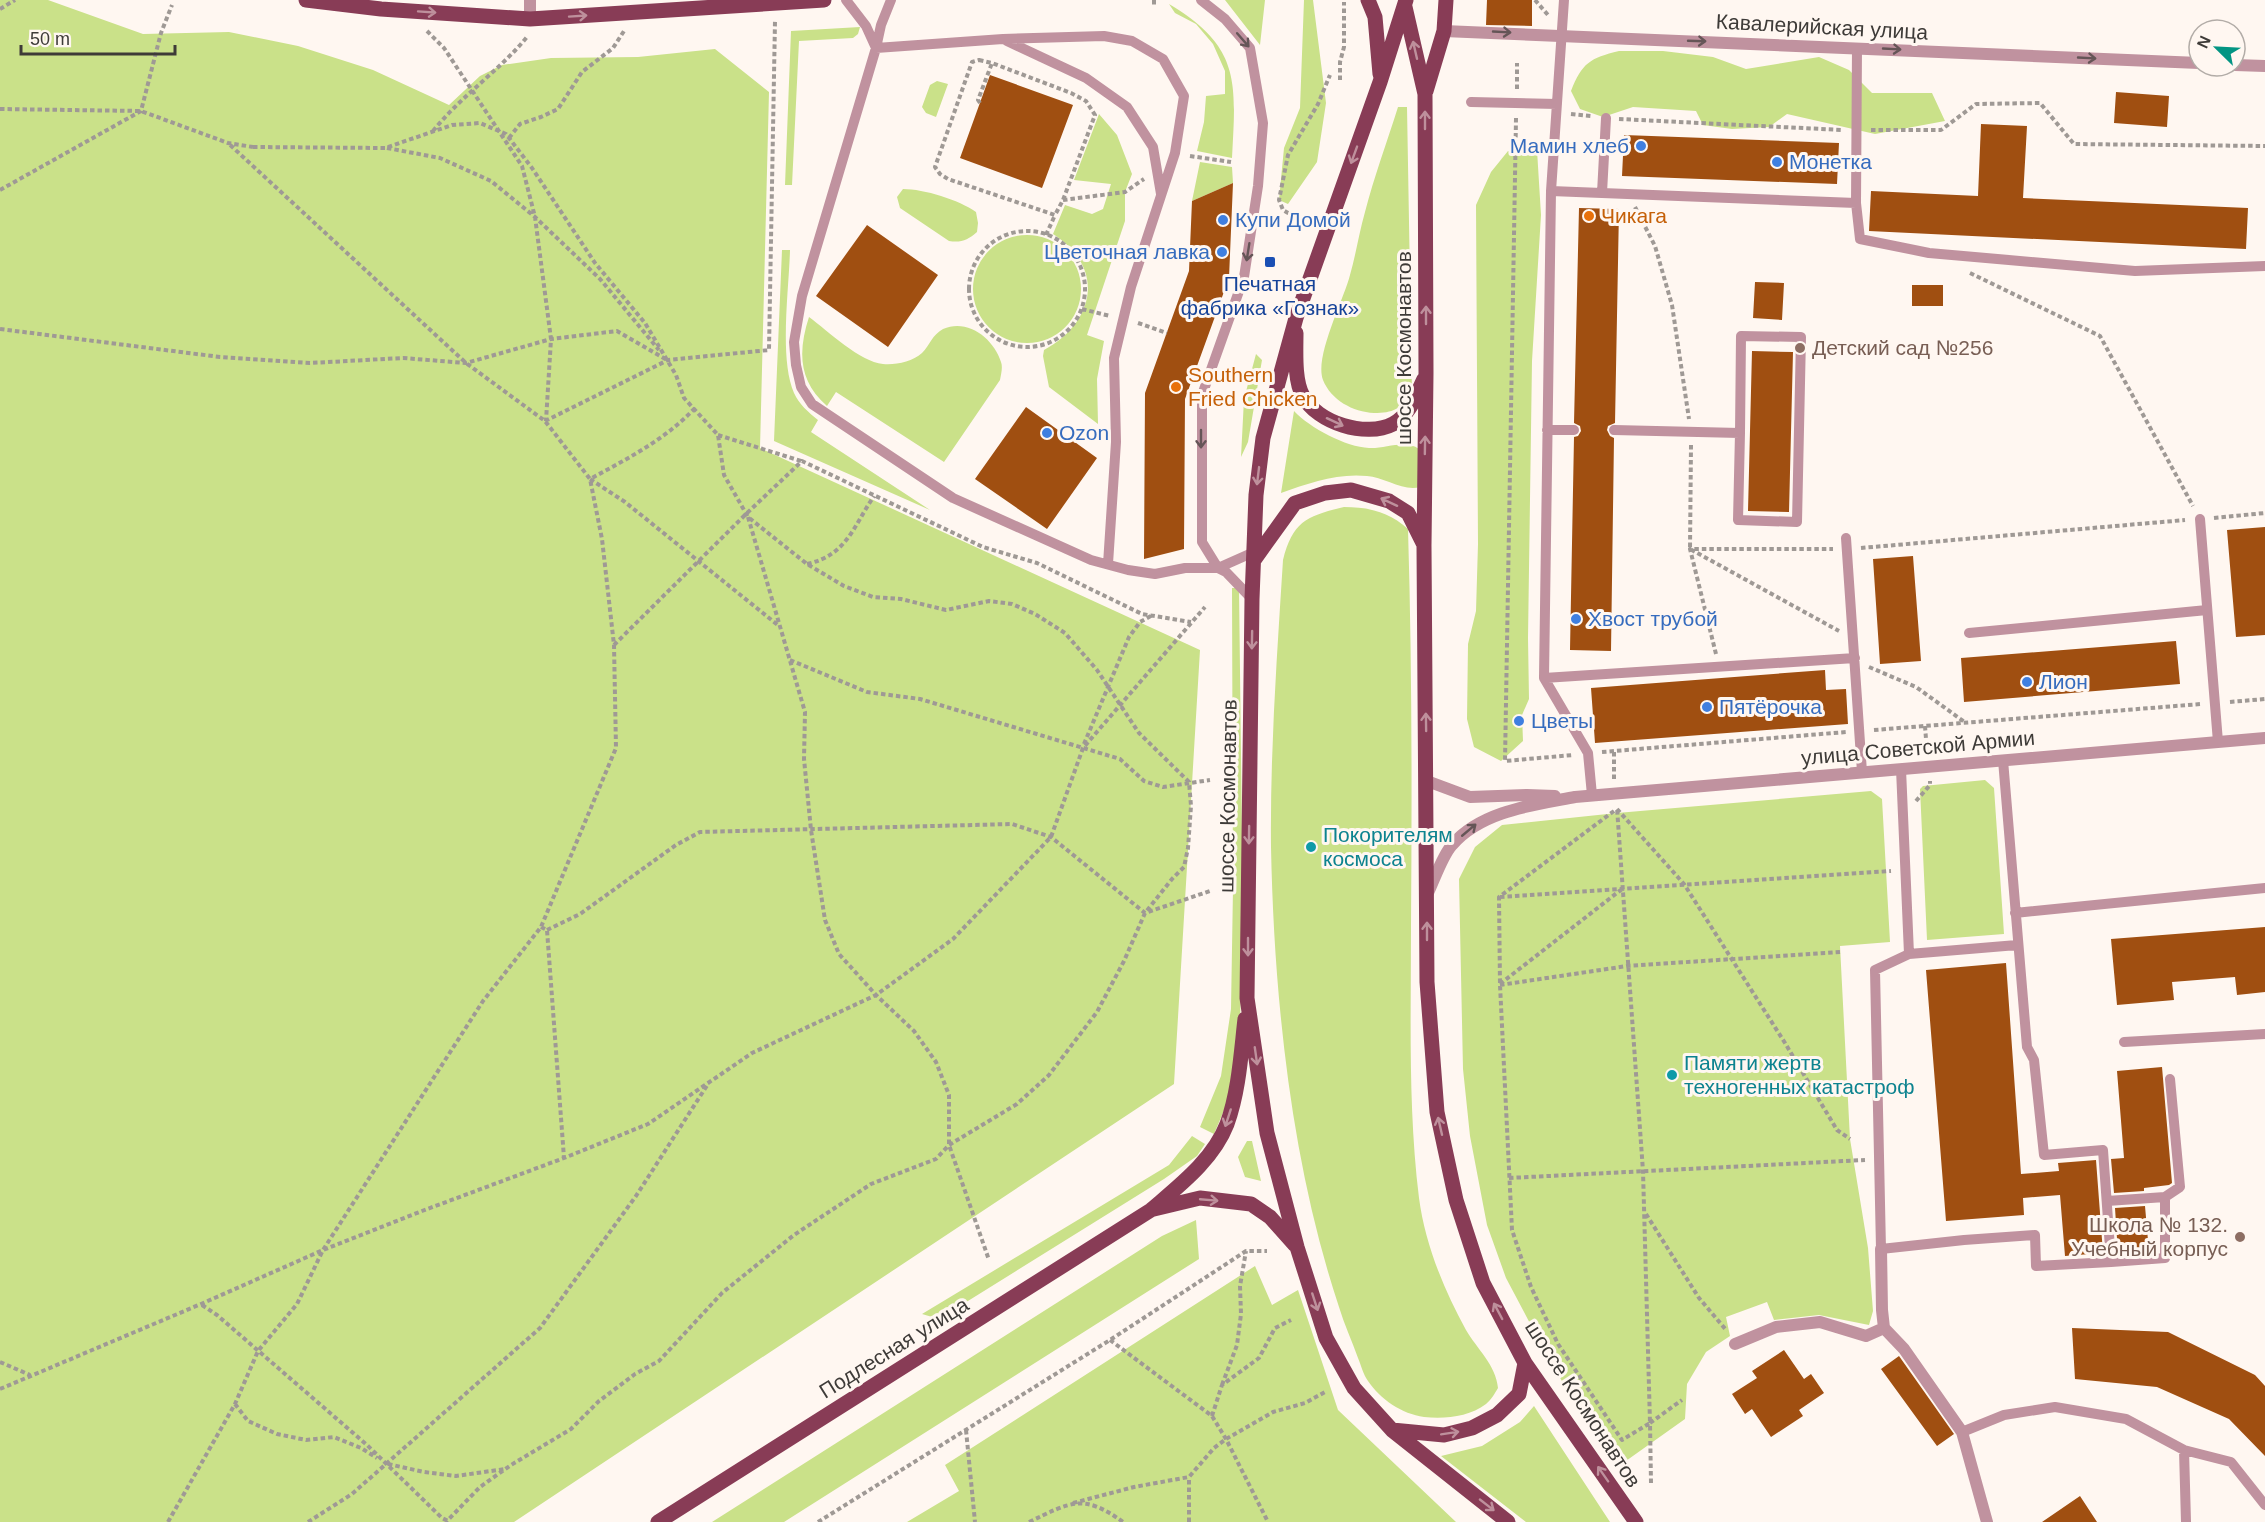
<svg xmlns="http://www.w3.org/2000/svg" width="2265" height="1522" font-family="Arial,sans-serif">
<style>
.green{fill:#cae189}
.building{fill:#a04f11}
.lines{fill:none;stroke-linecap:round;stroke-linejoin:round}
.path{stroke:#9f9995;stroke-width:4;stroke-dasharray:4.5 3;stroke-linecap:butt}
.service{stroke:#c0929f;stroke-width:10}
.minor{stroke:#c0929f;stroke-width:12}
.tertiary{stroke:#c0929f;stroke-width:12}
.primary{stroke:#883c56;stroke-width:15}
.oneway{stroke:#be909c}
.oneway2{stroke:#655557}
.shop-dot{fill:#3f7fe0;stroke:#fff7f1;stroke-width:2}
.food-dot{fill:#e8710a;stroke:#fff7f1;stroke-width:2}
.transit-dot{fill:#1a4fb4;stroke:#fff7f1;stroke-width:2}
.education-dot{fill:#8d6e63;stroke:#fff7f1;stroke-width:2}
.culture-dot{fill:#0f9aa8;stroke:#fff7f1;stroke-width:2}
.labels{text-anchor:middle;stroke-width:6;stroke-linejoin:round;paint-order:stroke}
.street-label{font-size:21px;fill:#3e3b38;stroke:#fff7f1}
.shop-label{font-size:21px;fill:#366cbe;stroke:#fff7f1;text-anchor:start}
.food-label{font-size:21px;fill:#c56008;stroke:#fff7f1;text-anchor:start}
.transit-label{font-size:21px;fill:#164399;stroke:#fff7f1}
.education-label{font-size:21px;fill:#785e54;stroke:#fff7f1;text-anchor:start}
.culture-label{font-size:21px;fill:#0d838f;stroke:#fff7f1;text-anchor:start}
</style>
<rect width="100%" height="100%" fill="#fff7f1"/>
<path class="green" d="M0 0H48L143 34 229 32 298 46 373 70 449 105 480 76 502 65 551 58 638 57 715 49 769 92 760 448 1200 650 1174 1084 514 1522H0Z
M1225 0H1265L1260 45Z
M1304 0H1313L1326 103 1317 162 1288 204 1279 200 1284 148 1300 108Z
M1169 4C1241 47 1236 82 1232 158L1197 151 1204 122 1206 96 1225 94V71L1213 44 1196 24 1175 13Z
M860 27 858 34 853 38 799 41 792 185H785L791 31Z
M1619 51H1663L1713 57 1746 69 1819 57 1849 70 1872 93H1932L1945 121 1875 134 1787 114 1769 127 1732 129 1703 125 1696 111 1633 107 1603 117 1580 109 1571 91C1582 63 1590 58 1619 51Z
M937 81 948 84 936 117 926 113 922 107 930 85Z
M1398 107H1407L1412 393C1401 409 1393 413 1374 413 1353 412 1331 400 1323 380 1314 357 1344 299 1350 275 1356 254 1359 233 1365 212 1374 177 1387 142 1398 107Z
M1099 114 1117 135 1132 174 1125 192V221L1087 335 1104 341 1097 379 1098 424 1049 387 1043 356 1044 350C1095 322 1106 268 1053 234L1065 205 1092 214 1103 209 1111 184 1074 180Z
M1537 150 1541 215 1532 361 1528 638 1529 699 1522 715 1523 741 1501 761 1474 747 1467 719 1468 644 1476 611 1478 544 1476 205 1491 172 1508 151Z
M1200 162 1232 167 1233 183 1192 201Z
M903 189C924 189 959 200 976 212L978 223 977 232C968 240 961 243 949 241L900 208 897 197Z
M973 289a54 54 0 1 1 108 0a54 54 0 1 1-108 0Z
M782 250H790C789 289 779 359 794 393 799 404 808 412 818 420L811 432 930 510 774 441Z
M809 317C828 331 860 362 883 364 896 365 912 362 922 353 930 345 932 335 943 329 968 318 994 339 1001 362 1003 367 1001 374 1000 380L944 462 836 392 827 406C798 381 798 351 809 317Z
M1256 354 1262 360 1248 442 1241 457 1244 399Z
M1294 411C1310 428 1346 447 1369 448 1385 449 1405 439 1419 449L1420 487C1404 492 1384 477 1367 476 1337 473 1309 483 1281 493Z
M1344 507C1369 507 1389 512 1408 529 1412 662 1412 795 1411 927 1411 1018 1408 1108 1419 1198 1425 1244 1444 1290 1466 1330 1477 1349 1496 1365 1498 1388 1495 1393 1491 1400 1486 1404 1469 1417 1445 1419 1424 1417 1402 1414 1380 1399 1368 1381 1363 1374 1361 1365 1358 1358 1352 1341 1344 1324 1339 1307 1291 1163 1274 998 1271 847 1270 751 1277 655 1283 560 1293 521 1307 516 1344 507Z
M1232 588H1239L1243 920 1240 1022 1230 1096 1214 1134 1200 1127 1221 1076 1231 1009 1233 888Z
M1985 780 1994 788 2004 934 1927 940 1920 789 1923 786Z
M1871 791 1882 799 1890 942 1840 946 1850 1139 1868 1248 1873 1311 1869 1325 1819 1315 1774 1320 1767 1302 1726 1317 1730 1336 1706 1352 1687 1384 1685 1419 1616 1468 1573 1401 1534 1331 1506 1278 1487 1225 1470 1136 1463 1069 1459 879 1475 847 1502 825 1617 813Z
M1192 1136 1205 1144 1197 1156 1164 1179 939 1319 922 1314 1169 1165Z
M1247 1141H1252L1261 1181 1245 1177 1238 1157Z
M1196 1220 1199 1259 784 1522H712L1162 1236Z
M1255 1266 1272 1305 1298 1290 1338 1410 1456 1522H907L959 1491 945 1465Z
M1534 1406 1610 1522H1526L1441 1456 1482 1446 1520 1422Z"/>
<path class="building" d="M1487 0H1532V26L1486 25Z
M990 75 1073 105 1042 188 960 158Z
M2116 92 2169 96 2167 127 2114 123Z
M1981 124 2027 126 2023 198 2248 208 2246 249 1869 231 1871 191 1978 196Z
M1624 135 1839 143 1837 184 1622 176Z
M1233 183 1229 278 1185 399 1184 549 1144 559 1145 393 1189 271 1192 201Z
M1579 208 1619 209 1615 423 1608 426 1607 430 1610 436 1614 438 1611 651 1570 650 1574 437 1578 436 1581 431 1580 426 1574 423Z
M867 225 938 275 888 347 816 296Z
M1755 282 1784 283 1782 320 1753 318Z
M1912 285H1943V306H1912Z
M1752 351 1793 352 1789 512 1748 511Z
M1026 407 1097 458 1047 529 975 479Z
M2265 527V635L2236 637 2227 530Z
M1913 556 1921 661 1880 664 1873 559Z
M2176 641 2180 684 1964 702 1961 658Z
M1825 670 1826 690 1846 689 1848 724 1595 743 1591 688Z
M2265 927V992L2237 995 2235 977 2172 982 2174 1000 2117 1005 2111 939Z
M2006 963 2021 1174 2059 1171 2058 1163 2096 1160 2103 1253 2065 1256 2060 1195 2023 1198 2024 1215 1946 1221 1926 970Z
M2162 1067 2172 1183 2169 1185 2144 1188V1191L2114 1193 2111 1159 2124 1158 2117 1071Z
M2145 1206 2149 1252 2118 1254 2115 1208Z
M2072 1328 2168 1332 2255 1375 2265 1386V1456L2229 1419 2157 1387 2075 1379Z
M1784 1350 1804 1379 1811 1374 1824 1393 1799 1410 1803 1416 1771 1437 1752 1409 1745 1414 1732 1394 1757 1378 1752 1371Z
M1899 1356 1954 1434 1937 1446 1881 1369Z
M2080 1496 2097 1522H2042Z"/>
<g class="lines">
<path class="path" d="M1154 0V5
M1535 0 1548 15
M0 9 15 0
M427 31 444 48 522 166 535 217 551 339 546 421
M979 60 992 63 1071 93 1086 101 1095 115 1063 200 1055 215 948 179 940 174 935 167 972 62Z
M1340 80V62L1344 47V2
M1517 89V63
M980 103 978 100 992 63
M0 109 141 111 228 143 253 147
M1571 114 1591 116
M1516 118 1505 761 1573 755
M1619 119 1842 130
M1871 130H1941L1976 104 2040 103 2074 144 2265 146
M433 131C461 96 499 71 527 37
M509 138 520 124 541 117 558 109 582 72 613 48 624 31
M253 147 385 148 452 125 480 123 506 134 532 168 595 263 645 323 676 375 684 398 718 435 724 475 748 517 807 564 844 586 873 597 901 599 946 610 989 601 1012 604 1035 614 1065 633 1097 670 1139 733 1189 782 1191 806 1188 848 1184 867 1172 879 1145 913 1124 961 1097 1012 1049 1075 1017 1104 949 1145 936 1159 871 1184 794 1235 722 1293 659 1361 635 1374 599 1401 571 1429 511 1465 480 1487 446 1522
M387 148 440 158 491 181 535 217 600 279 659 350
M1190 156 1231 162
M0 190 141 111 161 33 172 5
M1063 200 1125 192 1144 179
M1635 207 1655 246 1672 305 1689 419
M1295 217 1283 210 1279 200 1288 155 1318 104 1330 75
M969 289a58 58 0 1 1 116 0a58 58 0 1 1-116 0Z
M1046 235 1055 215
M1970 273 2100 336 2193 506
M1082 309 1110 316
M1138 323 1167 333
M0 329 220 357 310 363 403 358 466 363 551 339 617 331 667 360
M695 408C666 439 627 459 590 479L625 502 779 626
M545 421 668 360 769 350 775 21
M718 435 801 461
M1691 445 1690 549 1839 631
M748 517 805 712 804 759 811 830 825 920 839 954 876 995 914 1031 936 1062 949 1095V1145L989 1260
M2214 518 2265 513
M1861 548 2185 520
M807 564C847 555 853 527 874 496
M614 645 746 514 802 461 983 547 1037 563 1142 614 1191 622
M1716 654 1690 549H1833
M790 660 867 692 920 699 1120 759 1144 781 1163 787 1210 780
M1869 667 1916 687 1966 723
M2230 702 2265 699
M1925 726 1927 752
M1874 730 2201 704
M1084 744 1129 637 1140 622 1151 616
M1602 752 1846 732
M1614 752V780
M1916 801 1930 785V781
M1617 809 1684 884 1785 1043 1837 1130 1850 1139
M1614 811 1499 897 1500 985 1512 1230 1531 1287 1558 1344 1622 1440 1650 1423 1643 1171 1617 808
M1500 897 1891 871
M541 927 547 930 564 1158
M547 930 580 914 676 845 700 832 1012 824 1051 837 1145 913 1210 891
M1500 984 1622 889
M1500 985 1627 966 1840 952
M1509 1178 1865 1160
M1646 1214 1699 1298 1727 1331
M202 1305 217 1315 367 1445 442 1518 448 1521
M1110 1340 1212 1416 1226 1439 1268 1522
M0 1362 30 1375
M1222 1385 1237 1345 1241 1314 1240 1286 1246 1251
M0 1389 201 1304 323 1250 422 1211 564 1158 648 1124 752 1053 876 995 953 939 1051 837 1083 748 1205 607
M235 1404 248 1421 277 1434 306 1440 334 1437 361 1448 377 1458
M1212 1416 1222 1385 1259 1358 1275 1328 1291 1320
M966 1430 975 1522
M388 1464 424 1472 456 1476 505 1469
M1651 1483 1650 1423 1682 1400
M1073 1503 1134 1487 1189 1477 1214 1448 1226 1439 1273 1412 1305 1403 1325 1392
M168 1522 235 1404 258 1351 297 1304 323 1250 483 1001 541 927 616 748 614 645 602 539 590 479 545 421 466 363 228 143
M308 1522 352 1494 540 1328 636 1196 708 1084
M818 1522 1110 1340 1246 1251H1267
M1029 1522C1071 1502 1083 1493 1123 1522
M1189 1522V1477"/>
<path class="service" d="M846 0 866 26 876 48 881 25 891 0
M1201 0 1225 19 1250 48 1263 123 1258 186 1244 277 1202 395V542L1218 568 1226 572 1252 599
M1564 0 1551 191 1544 678 1588 753 1592 795
M1007 41 1086 78 1127 107 1153 147 1161 194
M1471 102 1557 104
M1551 191 1856 203 1857 48
M1602 193 1606 118
M1856 203 1860 239 1929 253 2135 271 2265 266
M1547 430H1574
M1614 430 1740 433 1741 336 1801 337 1797 522 1738 520 1740 433
M2200 519 2218 742
M1846 538 1862 772
M1108 564 1116 442 1114 358 1131 287 1175 153 1184 96 1163 59 1132 41 1104 36 1003 39 876 48 802 296 794 342 796 365 801 387 812 404 953 498 1091 560 1128 570 1155 574 1185 568H1218L1254 552
M1969 633 2207 610
M1544 678 1855 658
M1901 769 1909 954 1875 970 1881 1249 1964 1240 2035 1235 2036 1266 2111 1262 2103 1150 2044 1155 2034 1060 2027 1047 2003 760
M2015 913 2265 888
M1909 954 2017 945
M2124 1042 2265 1034
M2165 1197 2180 1187 2170 1079
M2107 1201 2165 1197V1258L2111 1262
M1962 1432 2004 1415 2055 1407 2126 1419 2184 1450 2186 1522
M2184 1450 2231 1462 2265 1505"/>
<path class="minor" d="M530 0V19
M1444 31 2199 63
M2235 65 2265 66
M1881 1249 1882 1310 1884 1328 1904 1349 1962 1432 1987 1522
M1735 1344 1776 1327 1820 1322 1866 1336 1884 1328"/>
<path class="tertiary" d="M1427 781 1470 797 1527 795 1555 796
M1427 895C1434 881 1442 856 1452 845 1481 811 1533 805 1575 797L2265 738"/>
<path class="primary" d="M306 0 381 9 530 19 824 0
M1368 0 1375 17 1380 74
M1406 0 1380 82 1296 318 1263 438 1256 495 1252 599 1247 998 1267 1133 1297 1247 1326 1338 1354 1388 1392 1430 1508 1522
M1405 7 1425 94 1426 373 1424 546 1427 982 1437 1112 1456 1200 1483 1283 1525 1363 1636 1522
M1426 91 1444 31 1446 0
M1296 333C1296 351 1294 381 1303 396 1317 423 1366 438 1393 424 1410 415 1416 395 1424 379
M1254 560 1295 503 1325 493 1351 490 1389 501 1408 513 1423 543
M1154 1209 1200 1198 1251 1204 1270 1217 1295 1245
M1392 1430 1444 1435 1472 1428 1497 1415 1519 1394 1525 1363
M658 1522 1151 1210C1180 1185 1213 1160 1227 1124 1239 1091 1241 1053 1245 1019"/>
</g>
<defs><path id="oneway-shaft" d="M-6 0H5M1.5-3L5.5 0L1.5 3" fill="none" stroke-width="1.6" stroke-linecap="round" stroke-linejoin="round" transform="scale(1.5)"/></defs>
<g class="oneway">
<use href="#oneway-shaft" transform="translate(427 12) rotate(4)"/>
<use href="#oneway-shaft" transform="translate(578 16) rotate(-4)"/>
<use href="#oneway-shaft" transform="translate(1415 50) rotate(-103)"/>
<use href="#oneway-shaft" transform="translate(1425 120) rotate(-90)"/>
<use href="#oneway-shaft" transform="translate(1354 155) rotate(110)"/>
<use href="#oneway-shaft" transform="translate(1426 315) rotate(-90)"/>
<use href="#oneway-shaft" transform="translate(1335 422) rotate(25)"/>
<use href="#oneway-shaft" transform="translate(1425 445) rotate(-89)"/>
<use href="#oneway-shaft" transform="translate(1258 476) rotate(97)"/>
<use href="#oneway-shaft" transform="translate(1389 502) rotate(-155)"/>
<use href="#oneway-shaft" transform="translate(1252 640) rotate(91)"/>
<use href="#oneway-shaft" transform="translate(1426 722) rotate(-91)"/>
<use href="#oneway-shaft" transform="translate(1249 835) rotate(91)"/>
<use href="#oneway-shaft" transform="translate(1427 931) rotate(-90)"/>
<use href="#oneway-shaft" transform="translate(1248 947) rotate(90)"/>
<use href="#oneway-shaft" transform="translate(1256 1056) rotate(82)"/>
<use href="#oneway-shaft" transform="translate(1228 1118) rotate(108)"/>
<use href="#oneway-shaft" transform="translate(1440 1126) rotate(-103)"/>
<use href="#oneway-shaft" transform="translate(1209 1200) rotate(5)"/>
<use href="#oneway-shaft" transform="translate(1315 1302) rotate(72)"/>
<use href="#oneway-shaft" transform="translate(1498 1311) rotate(-118)"/>
<use href="#oneway-shaft" transform="translate(1450 1433) rotate(-9)"/>
<use href="#oneway-shaft" transform="translate(1603 1474) rotate(-125)"/>
<use href="#oneway-shaft" transform="translate(1487 1505) rotate(38)"/>
</g>
<g class="oneway2">
<use href="#oneway-shaft" transform="translate(1502 32) rotate(3)"/>
<use href="#oneway-shaft" transform="translate(1243 40) rotate(49)"/>
<use href="#oneway-shaft" transform="translate(1697 41) rotate(2)"/>
<use href="#oneway-shaft" transform="translate(1892 49) rotate(3)"/>
<use href="#oneway-shaft" transform="translate(2087 58) rotate(3)"/>
<use href="#oneway-shaft" transform="translate(1248 252) rotate(99)"/>
<use href="#oneway-shaft" transform="translate(1201 439) rotate(90)"/>
<use href="#oneway-shaft" transform="translate(1469 830) rotate(-40)"/>
</g>
<g class="shop-dot">
<circle cx="1641" cy="146" r="6"/>
<circle cx="1777" cy="162" r="6"/>
<circle cx="1223" cy="220" r="6"/>
<circle cx="1222" cy="252" r="6"/>
<circle cx="1047" cy="433" r="6"/>
<circle cx="1576" cy="619" r="6"/>
<circle cx="2027" cy="682" r="6"/>
<circle cx="1707" cy="707" r="6"/>
<circle cx="1519" cy="721" r="6"/>
</g>
<g class="food-dot">
<circle cx="1589" cy="216" r="6"/>
<circle cx="1176" cy="387" r="6"/>
</g>
<rect class="transit-dot" x="1264" y="256" width="12" height="12" rx="3"/>
<g class="education-dot">
<circle cx="1800" cy="348" r="6"/>
<circle cx="2240" cy="1237" r="6"/>
</g>
<g class="culture-dot">
<circle cx="1311" cy="847" r="6"/>
<circle cx="1672" cy="1075" r="6"/>
</g>
<g class="labels">
<g class="street-label">
<text transform="translate(1822 27) rotate(3)" y="7">Кавалерийская улица</text>
<text transform="translate(1404 348) rotate(-90)" y="7">шоссе Космонавтов</text>
<text transform="translate(1918 748) rotate(-5)" y="7">улица Советской Армии</text>
<text transform="translate(1228 796) rotate(-89)" y="7">шоссе Космонавтов</text>
<text transform="translate(894 1348) rotate(-32)" y="7">Подлесная улица</text>
<text transform="translate(1583 1404) rotate(57)" y="7">шоссе Космонавтов</text>
</g>
<g class="shop-label">
<text x="1629" y="153" text-anchor="end">Мамин хлеб</text>
<text x="1789" y="169">Монетка</text>
<text x="1235" y="227">Купи Домой</text>
<text x="1210" y="259" text-anchor="end">Цветочная лавка</text>
<text x="1059" y="440">Ozon</text>
<text x="1588" y="626">Хвост трубой</text>
<text x="2039" y="689">Лион</text>
<text x="1719" y="714">Пятёрочка</text>
<text x="1531" y="728">Цветы</text>
</g>
<g class="food-label">
<text x="1601" y="223">Чикага</text>
<text x="1188" y="382">Southern<tspan x="1188" dy="24">Fried Chicken</tspan></text>
</g>
<g class="transit-label">
<text x="1270" y="291">Печатная<tspan x="1270" dy="24">фабрика «Гознак»</tspan></text>
</g>
<g class="education-label">
<text x="1812" y="355">Детский сад №256</text>
<text x="2228" y="1232" text-anchor="end">Школа № 132.<tspan x="2228" dy="24">Учебный корпус</tspan></text>
</g>
<g class="culture-label">
<text x="1323" y="842">Покорителям<tspan x="1323" dy="24">космоса</tspan></text>
<text x="1684" y="1070">Памяти жертв<tspan x="1684" dy="24">техногенных катастроф</tspan></text>
</g>
</g>
<g transform="translate(2217 48) rotate(294)"><circle r="28" fill="#fff7f1" stroke="#b2aca7" stroke-width="1.5"/>
<path d="M0-4.5L10 22L0 15L-10 22Z" fill="#039583"/>
<text y="-9" font-size="16" font-weight="bold" text-anchor="middle" fill="#3e3b38">N</text>
</g>
<path d="M21 45v9h154v-9" fill="none" stroke="#3e3b38" stroke-width="3"/>
<text x="30" y="45" font-size="18" fill="#3e3b38" stroke="#fff7f1" stroke-width="4.5" paint-order="stroke">50 m</text>
</svg>
